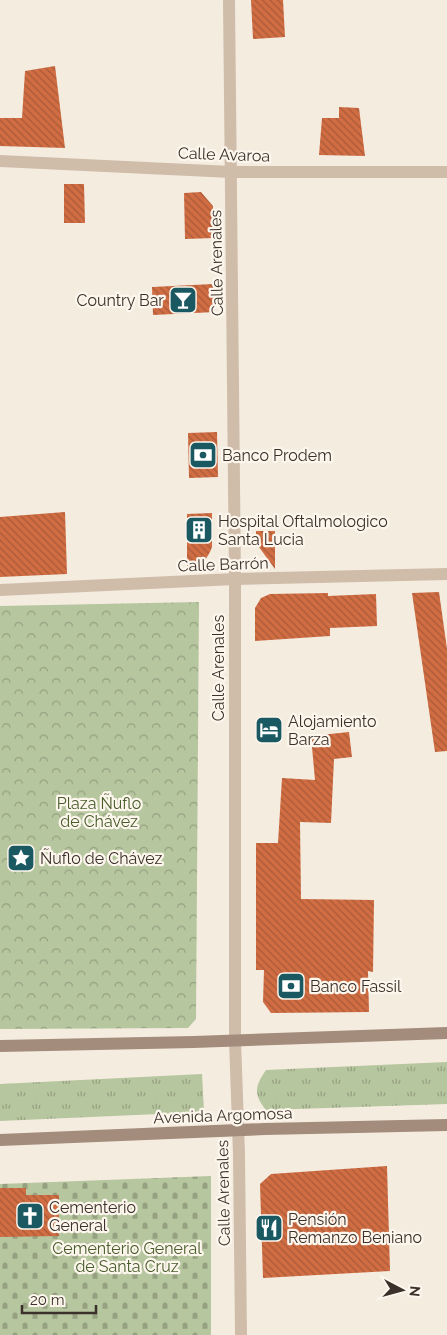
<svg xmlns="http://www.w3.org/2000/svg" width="447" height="1335" font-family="Raleway,sans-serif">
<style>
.grass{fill:url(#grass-tufts)}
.forest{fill:url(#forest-crowns)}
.cemetery{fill:url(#cemetery-stones)}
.building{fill:url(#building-back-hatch)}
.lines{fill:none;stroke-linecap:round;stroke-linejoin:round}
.minor{stroke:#cfbdaa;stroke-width:12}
.tertiary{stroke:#cfbdaa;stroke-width:12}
.secondary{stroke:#a38c7b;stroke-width:12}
.labels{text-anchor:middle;stroke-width:4.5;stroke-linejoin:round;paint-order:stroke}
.street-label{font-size:16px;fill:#3c312a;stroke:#fcf6ed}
.poi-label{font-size:16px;fill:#3c312a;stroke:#fcf6ed;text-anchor:start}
.park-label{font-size:16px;fill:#485d2b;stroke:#fcf6ed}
</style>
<defs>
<pattern id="grass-tufts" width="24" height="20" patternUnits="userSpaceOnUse" patternTransform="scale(1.25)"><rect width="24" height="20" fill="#b6c69e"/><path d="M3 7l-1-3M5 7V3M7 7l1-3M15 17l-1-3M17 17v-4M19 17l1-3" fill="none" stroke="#95a181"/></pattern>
<pattern id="forest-crowns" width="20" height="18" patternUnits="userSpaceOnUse" patternTransform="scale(1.25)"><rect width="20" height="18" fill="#b6c69e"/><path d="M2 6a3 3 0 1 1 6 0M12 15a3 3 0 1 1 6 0" fill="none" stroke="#95a181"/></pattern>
<pattern id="cemetery-stones" width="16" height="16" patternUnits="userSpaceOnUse" patternTransform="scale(1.25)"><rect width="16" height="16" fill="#b6c69e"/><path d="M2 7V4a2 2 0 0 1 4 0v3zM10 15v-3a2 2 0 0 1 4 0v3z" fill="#95a181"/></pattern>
<pattern id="building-back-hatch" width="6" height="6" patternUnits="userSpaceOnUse" patternTransform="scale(1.25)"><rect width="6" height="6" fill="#d06d43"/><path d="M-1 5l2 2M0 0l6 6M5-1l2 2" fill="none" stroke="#aa5a38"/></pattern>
</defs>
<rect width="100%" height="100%" fill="#f5ece0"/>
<path class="grass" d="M447 1062V1104L266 1110C253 1094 255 1086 266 1070Z
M202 1074 204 1112 0 1121V1084Z"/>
<path class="forest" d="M199 602 196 1019 188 1028 0 1029V606Z"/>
<path class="cemetery" d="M211 1176V1335H0V1184Z"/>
<path class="building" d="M251 0H283L285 37 253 39Z
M55 66 65 148 0 146V118H22L25 71Z
M339 107 359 108 365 156 319 155 322 118H339Z
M64 184H84L85 223H64Z
M201 192 213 206 214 238 185 239 184 193Z
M213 284 215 312 153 315 152 287Z
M217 432 218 477 189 478 188 433Z
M65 512 67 574 0 577V517Z
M212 513V547L210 552 204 562 187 567V514Z
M256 531H275V569L256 543Z
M439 592 447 649V751L435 752 412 593Z
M328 593V596L376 594 377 626 330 628V636L255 641V608L261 598 270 594Z
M349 732 352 757 334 759 331 823 300 822 301 899 374 900 373 972 368 971 369 1012 271 1013 263 1002 264 970H256V843H278L282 778 315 780 311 736Z
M387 1166 390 1271 263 1278 260 1184 271 1174Z
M0 1188H26V1195H59V1236L0 1237Z"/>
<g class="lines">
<path class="minor" d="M0 161 231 172H447
M0 590 235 579 447 574
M235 1040 239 1154 241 1335"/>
<path class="tertiary" d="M229 0 235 579V1040"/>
<path class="secondary" d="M0 1046 194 1042 447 1033
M0 1140 265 1129 447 1125"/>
</g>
<defs>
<symbol id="bar-square" viewBox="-11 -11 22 22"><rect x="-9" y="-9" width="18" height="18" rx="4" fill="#1b5962" stroke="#fcf6ed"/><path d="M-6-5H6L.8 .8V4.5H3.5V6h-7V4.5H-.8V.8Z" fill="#fff"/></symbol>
<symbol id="bank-square" viewBox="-11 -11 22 22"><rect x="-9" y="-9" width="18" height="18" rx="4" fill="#1b5962" stroke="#fcf6ed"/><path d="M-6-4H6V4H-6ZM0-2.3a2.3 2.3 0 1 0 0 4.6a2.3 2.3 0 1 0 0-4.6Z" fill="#fff"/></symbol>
<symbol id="building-square" viewBox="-11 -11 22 22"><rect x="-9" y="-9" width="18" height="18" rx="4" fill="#1b5962" stroke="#fcf6ed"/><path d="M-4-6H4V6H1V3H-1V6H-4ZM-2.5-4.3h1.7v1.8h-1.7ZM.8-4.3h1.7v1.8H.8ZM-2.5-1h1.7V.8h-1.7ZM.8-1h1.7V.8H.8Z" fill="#fff"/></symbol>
<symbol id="hotel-square" viewBox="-11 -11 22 22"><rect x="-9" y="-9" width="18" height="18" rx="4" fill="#1b5962" stroke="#fcf6ed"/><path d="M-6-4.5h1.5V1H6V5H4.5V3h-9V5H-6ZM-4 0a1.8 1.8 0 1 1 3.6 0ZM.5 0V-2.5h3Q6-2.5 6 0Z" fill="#fff"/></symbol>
<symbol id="sight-square" viewBox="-11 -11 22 22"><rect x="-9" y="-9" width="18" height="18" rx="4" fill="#1b5962" stroke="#fcf6ed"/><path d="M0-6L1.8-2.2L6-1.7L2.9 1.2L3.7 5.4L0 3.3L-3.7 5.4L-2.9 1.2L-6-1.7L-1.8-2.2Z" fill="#fff"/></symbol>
<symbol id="church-square" viewBox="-11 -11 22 22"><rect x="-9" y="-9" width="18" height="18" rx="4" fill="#1b5962" stroke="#fcf6ed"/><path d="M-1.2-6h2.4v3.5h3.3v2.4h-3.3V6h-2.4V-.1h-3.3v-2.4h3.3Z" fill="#fff"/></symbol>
<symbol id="restaurant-square" viewBox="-11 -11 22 22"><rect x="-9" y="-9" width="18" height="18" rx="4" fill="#1b5962" stroke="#fcf6ed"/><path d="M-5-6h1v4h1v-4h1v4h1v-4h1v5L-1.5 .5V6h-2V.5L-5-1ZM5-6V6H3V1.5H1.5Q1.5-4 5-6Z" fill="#fff"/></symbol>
</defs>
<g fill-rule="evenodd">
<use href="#bar-square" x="167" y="284" width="32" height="32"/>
<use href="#bank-square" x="187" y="439" width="32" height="32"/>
<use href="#building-square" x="183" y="514" width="32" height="32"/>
<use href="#hotel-square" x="253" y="714" width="32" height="32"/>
<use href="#sight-square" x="5" y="842" width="32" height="32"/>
<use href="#bank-square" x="275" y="970" width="32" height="32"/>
<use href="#church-square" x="14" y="1200" width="32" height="32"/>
<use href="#restaurant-square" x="253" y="1212" width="32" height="32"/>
</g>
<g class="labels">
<g class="street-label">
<text transform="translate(224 154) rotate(2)" y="6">Calle Avaroa</text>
<text transform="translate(216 263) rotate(-91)" y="6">Calle Arenales</text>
<text transform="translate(223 564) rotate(-2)" y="6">Calle Barrón</text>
<text transform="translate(218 668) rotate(-90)" y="6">Calle Arenales</text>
<text transform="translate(223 1115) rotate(-2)" y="6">Avenida Argomosa</text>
<text transform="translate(223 1193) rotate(-91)" y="6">Calle Arenales</text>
</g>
<g class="poi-label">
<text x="164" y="306" text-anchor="end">Country Bar</text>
<text x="222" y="461">Banco Prodem</text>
<text x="218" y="527">Hospital Oftalmologico<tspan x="218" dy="18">Santa Lucia</tspan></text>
<text x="288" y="727">Alojamiento<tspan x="288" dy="18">Barza</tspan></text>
<text x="40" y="864">Ñuflo de Chávez</text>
<text x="310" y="992">Banco Fassil</text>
<text x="49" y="1213">Cementerio<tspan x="49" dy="18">General</tspan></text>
<text x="288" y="1225">Pensión<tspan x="288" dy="18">Remanzo Beniano</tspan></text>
</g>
<g class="park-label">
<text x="99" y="809">Plaza Ñuflo<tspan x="99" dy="18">de Chávez</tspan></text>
<text x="127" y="1254">Cementerio General<tspan x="127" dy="18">de Santa Cruz</tspan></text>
</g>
</g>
<g transform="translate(402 1290) rotate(96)" stroke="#fcf6ed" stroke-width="4" paint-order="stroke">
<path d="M0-4L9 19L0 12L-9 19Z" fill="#3c312a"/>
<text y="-8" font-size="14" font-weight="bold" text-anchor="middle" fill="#3c312a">N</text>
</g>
<path d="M22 1305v8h74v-8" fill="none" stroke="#3c312a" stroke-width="2.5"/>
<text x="30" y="1305" font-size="15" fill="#3c312a" stroke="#fcf6ed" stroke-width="4" paint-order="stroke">20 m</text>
</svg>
